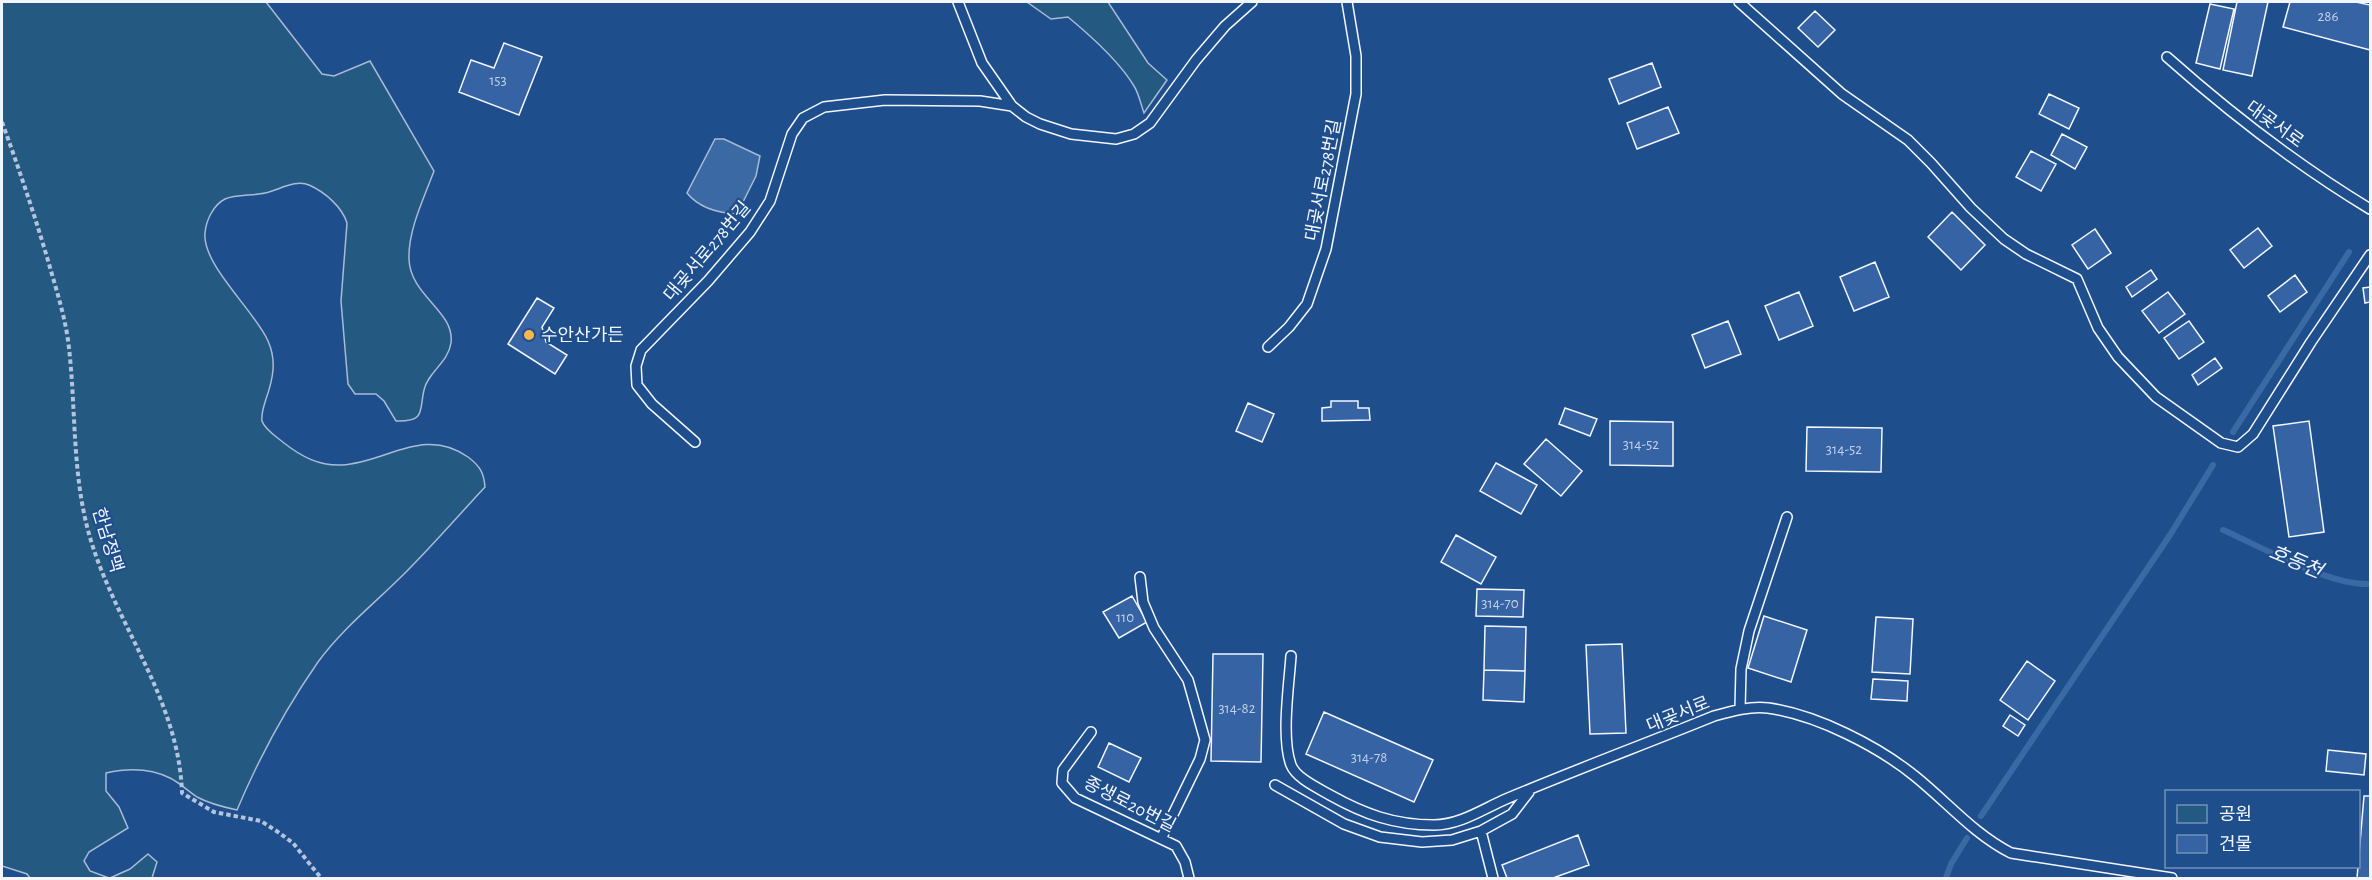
<svg xmlns="http://www.w3.org/2000/svg" width="2372" height="880" font-family="'Alegreya Sans','Noto Sans KR',sans-serif">
<style>
.green{fill:#245a82;stroke:#a8bbd7;stroke-width:1.5}
.water{fill:#3b69a3;stroke:#a8bbd7;stroke-width:1.5}
.lines{fill:none;stroke-linecap:round;stroke-linejoin:round}
.stream{stroke:#3b69a3;stroke-width:6}
.building{fill:#3563a3;stroke:#f2f6ff;stroke-width:1.5}
.lane-casing{stroke:#f2f6ff;stroke-width:12}
.path{stroke:#b3c4dc;stroke-width:4;stroke-dasharray:4.5 3;stroke-linecap:butt}
.lane{stroke:#1f4e8c;stroke-width:9}
.poi-dot{fill:#ffb74d;stroke:#1f4e8c;stroke-width:2}
.labels{text-anchor:middle;stroke-width:4.5;stroke-linejoin:round;paint-order:stroke}
.number-label{font-size:15px;fill:#c3d1e8}
.street-label{font-size:18px;fill:#f2f6ff;stroke:#1f4e8c}
.poi-label{font-size:18px;fill:#f2f6ff;stroke:#1f4e8c;text-anchor:start}
.water-label{font-size:20px;font-style:italic;fill:#f2f6ff;stroke:#1f4e8c}
</style>
<rect width="100%" height="100%" fill="#1f4e8c"/>
<path class="green" d="M2 2H266L322 74 334 76 370 61 434 171C424 198 408 230 409 259 410 296 455 311 451 343 448 363 428 372 424 390 419 411 426 422 396 421L384 401 376 394H355L348 384 341 301 347 223C342 207 325 192 309 185 296 179 279 190 265 193 253 196 236 194 225 199 213 205 206 221 205 233 202 265 255 311 268 341 277 361 273 379 266 399 264 406 261 413 262 421 265 430 277 437 284 443 302 457 319 466 342 465 387 462 424 426 468 457 480 466 484 473 485 487 458 516 432 546 404 574 375 603 342 629 318 662 286 708 259 758 237 810 223 807 210 804 197 797 188 791 180 783 170 778 150 768 128 768 106 773V791L119 807 128 828 89 852 84 861 90 871 109 878H30L27 874 2 866Z
M1027 2H1108L1148 63 1167 80 1144 113C1141 105 1139 94 1134 86 1119 61 1091 36 1068 17L1051 19Z
M148 854 157 862 152 878H110L130 869Z"/>
<path class="water" d="M715 139H724L760 156 756 176 737 214C718 213 699 208 687 193Z"/>
<g class="lines">
<path class="stream" d="M2233 432 2349 252
M2223 530C2262 547 2329 586 2370 584
M1981 816 2170 535 2213 465
M1946 878 1951 864 1967 838"/>
</g>
<path class="building" d="M2237 2H2268L2252 76 2223 70Z
M2290 2H2356L2370 5V50L2283 27Z
M2210 4 2234 9 2220 69 2196 63Z
M1815 11 1835 30 1818 47 1798 28Z
M504 43 542 57 519 115 459 92 471 60 494 68Z
M1652 63 1661 87 1619 104 1609 79Z
M2049 94 2079 108 2069 129 2039 114Z
M1668 107 1679 133 1637 149 1627 123Z
M2062 134 2087 147 2075 169 2051 155Z
M2031 151 2056 164 2041 191 2016 177Z
M1952 212 1985 245 1961 270 1928 237Z
M2258 228 2272 246 2244 268 2230 250Z
M2095 229 2111 253 2088 269 2072 245Z
M1875 262 1889 297 1854 311 1840 277Z
M2151 270 2157 279 2132 297 2126 287Z
M2295 275 2307 292 2280 312 2268 296Z
M2370 287V302L2365 303 2363 288Z
M1799 292 1813 326 1779 340 1765 306Z
M2168 292 2185 314 2159 333 2142 311Z
M537 298 554 308 542 327 546 342 567 355 555 374 508 344Z
M1728 321 1741 354 1705 368 1692 335Z
M2189 321 2204 342 2179 359 2164 338Z
M2215 358 2222 368 2198 385 2192 375Z
M1331 401H1358V408H1369L1370 420 1322 421V408L1331 407Z
M1248 403 1274 414 1262 442 1236 431Z
M1565 408 1597 419 1590 436 1559 424Z
M1610 421 1673 422V466L1610 465Z
M2309 421 2324 532 2289 537 2273 426Z
M1807 427 1882 428 1881 472 1806 471Z
M1546 439 1582 471 1561 496 1524 464Z
M1496 463 1537 485 1521 514 1480 491Z
M1456 535 1496 557 1481 584 1441 562Z
M1477 589 1524 590 1523 617 1476 616Z
M1132 596 1147 622 1119 638 1103 612Z
M1764 616 1807 630 1791 682 1748 668Z
M1876 617 1913 619 1910 674 1872 672Z
M1485 626 1526 627 1525 671 1484 670Z
M1622 644 1626 733 1590 734 1586 645Z
M1213 654H1263L1261 762 1211 761Z
M2027 661 2055 681 2028 720 2000 700Z
M1484 670 1525 671 1524 702 1483 700Z
M1873 679 1908 681 1907 701 1871 699Z
M1324 712 1433 760 1414 802 1306 754Z
M2010 715 2025 725 2018 736 2003 726Z
M1109 743 1141 758 1129 782 1098 767Z
M2328 750 2366 754 2364 775 2326 771Z
M2364 796H2370V878H2357Z
M1578 835 1589 865 1553 878H1507L1502 865Z"/>
<g class="lines">
<defs>
<path id="lane" d="M958 2 982 63 1012 106 1026 117 1040 124 1071 134 1116 139 1134 134 1150 123 1196 60 1225 26 1252 2
M1739 2 1842 94 1908 140 1931 163 1971 208 2004 239 2026 254 2077 279 2098 328 2118 357 2156 397 2221 443 2238 447 2253 434 2311 342 2370 255
M2167 57C2230 113 2297 165 2370 209
M1268 347 1289 327 1307 304 1326 249 1356 94V56L1347 2
M695 442 652 404 637 385 636 366 641 350 708 281 750 232 770 201 792 134 803 118 824 107 885 100 980 101 1012 106
M1140 577 1143 602 1154 628 1188 680 1205 740 1200 759 1162 837
M1291 656C1289 685 1281 738 1291 765 1296 778 1318 788 1330 795 1364 814 1394 825 1434 825 1460 825 1483 809 1506 799 1575 770 1645 744 1714 716 1732 711 1750 706 1768 708 1817 715 1878 746 1916 777 1948 803 1974 834 2011 853L2172 878
M1740 709 1741 669 1749 631 1787 517
M1091 732 1063 770 1062 783 1075 798 1176 846 1185 862 1189 878
M1275 785 1344 824 1380 837 1422 842 1452 840 1481 831 1512 814 1529 792
M1481 831 1493 878"/>
</defs>
<use href="#lane" class="lane-casing"/>
<path class="path" d="M2 122C19 169 35 216 49 264 57 292 66 320 69 348 76 410 72 473 89 534 114 623 179 698 182 793L214 812 261 821 278 832 293 843 321 878"/>
<use href="#lane" class="lane"/>
</g>
<circle class="poi-dot" cx="529" cy="335" r="6"/>
<g class="labels">
<g class="number-label">
<text x="2328" y="21">286</text>
<text x="498" y="85">153</text>
<text x="1641" y="449">314-52</text>
<text x="1844" y="454">314-52</text>
<text x="1500" y="608">314-70</text>
<text x="1125" y="622">110</text>
<text x="1237" y="713">314-82</text>
<text x="1369" y="762">314-78</text>
</g>
<g class="street-label">
<text transform="translate(2275 124) rotate(36)" y="6">대곶서로</text>
<text transform="translate(1323 180) rotate(-79)" y="6">대곶서로278번길</text>
<text transform="translate(707 251) rotate(-50)" y="6">대곶서로278번길</text>
<text transform="translate(108 540) rotate(73)" y="6">한남정맥</text>
<text transform="translate(1678 714) rotate(-22)" y="6">대곶서로</text>
<text transform="translate(1130 804) rotate(27)" y="6">종생로20번길</text>
</g>
<g class="poi-label">
<text x="541" y="341">수안산가든</text>
</g>
<g class="water-label">
<text transform="translate(2296 561) rotate(23)" y="7">호동천</text>
</g>
</g>
<rect width="2372" height="880" fill="none" stroke="#f2f6ff" stroke-width="6"/>
<rect x="2165" y="790" width="195" height="78" fill="#1f4e8c" stroke="#7391ba" stroke-width="1.5"/>
<rect x="2177" y="805" width="30" height="18" fill="#245a82" stroke="#7391ba" stroke-width="1.5"/>
<text x="2219" y="820" font-size="18" fill="#f2f6ff">공원</text>
<rect x="2177" y="835" width="30" height="18" fill="#3563a3" stroke="#7391ba" stroke-width="1.5"/>
<text x="2219" y="850" font-size="18" fill="#f2f6ff">건물</text>
</svg>
